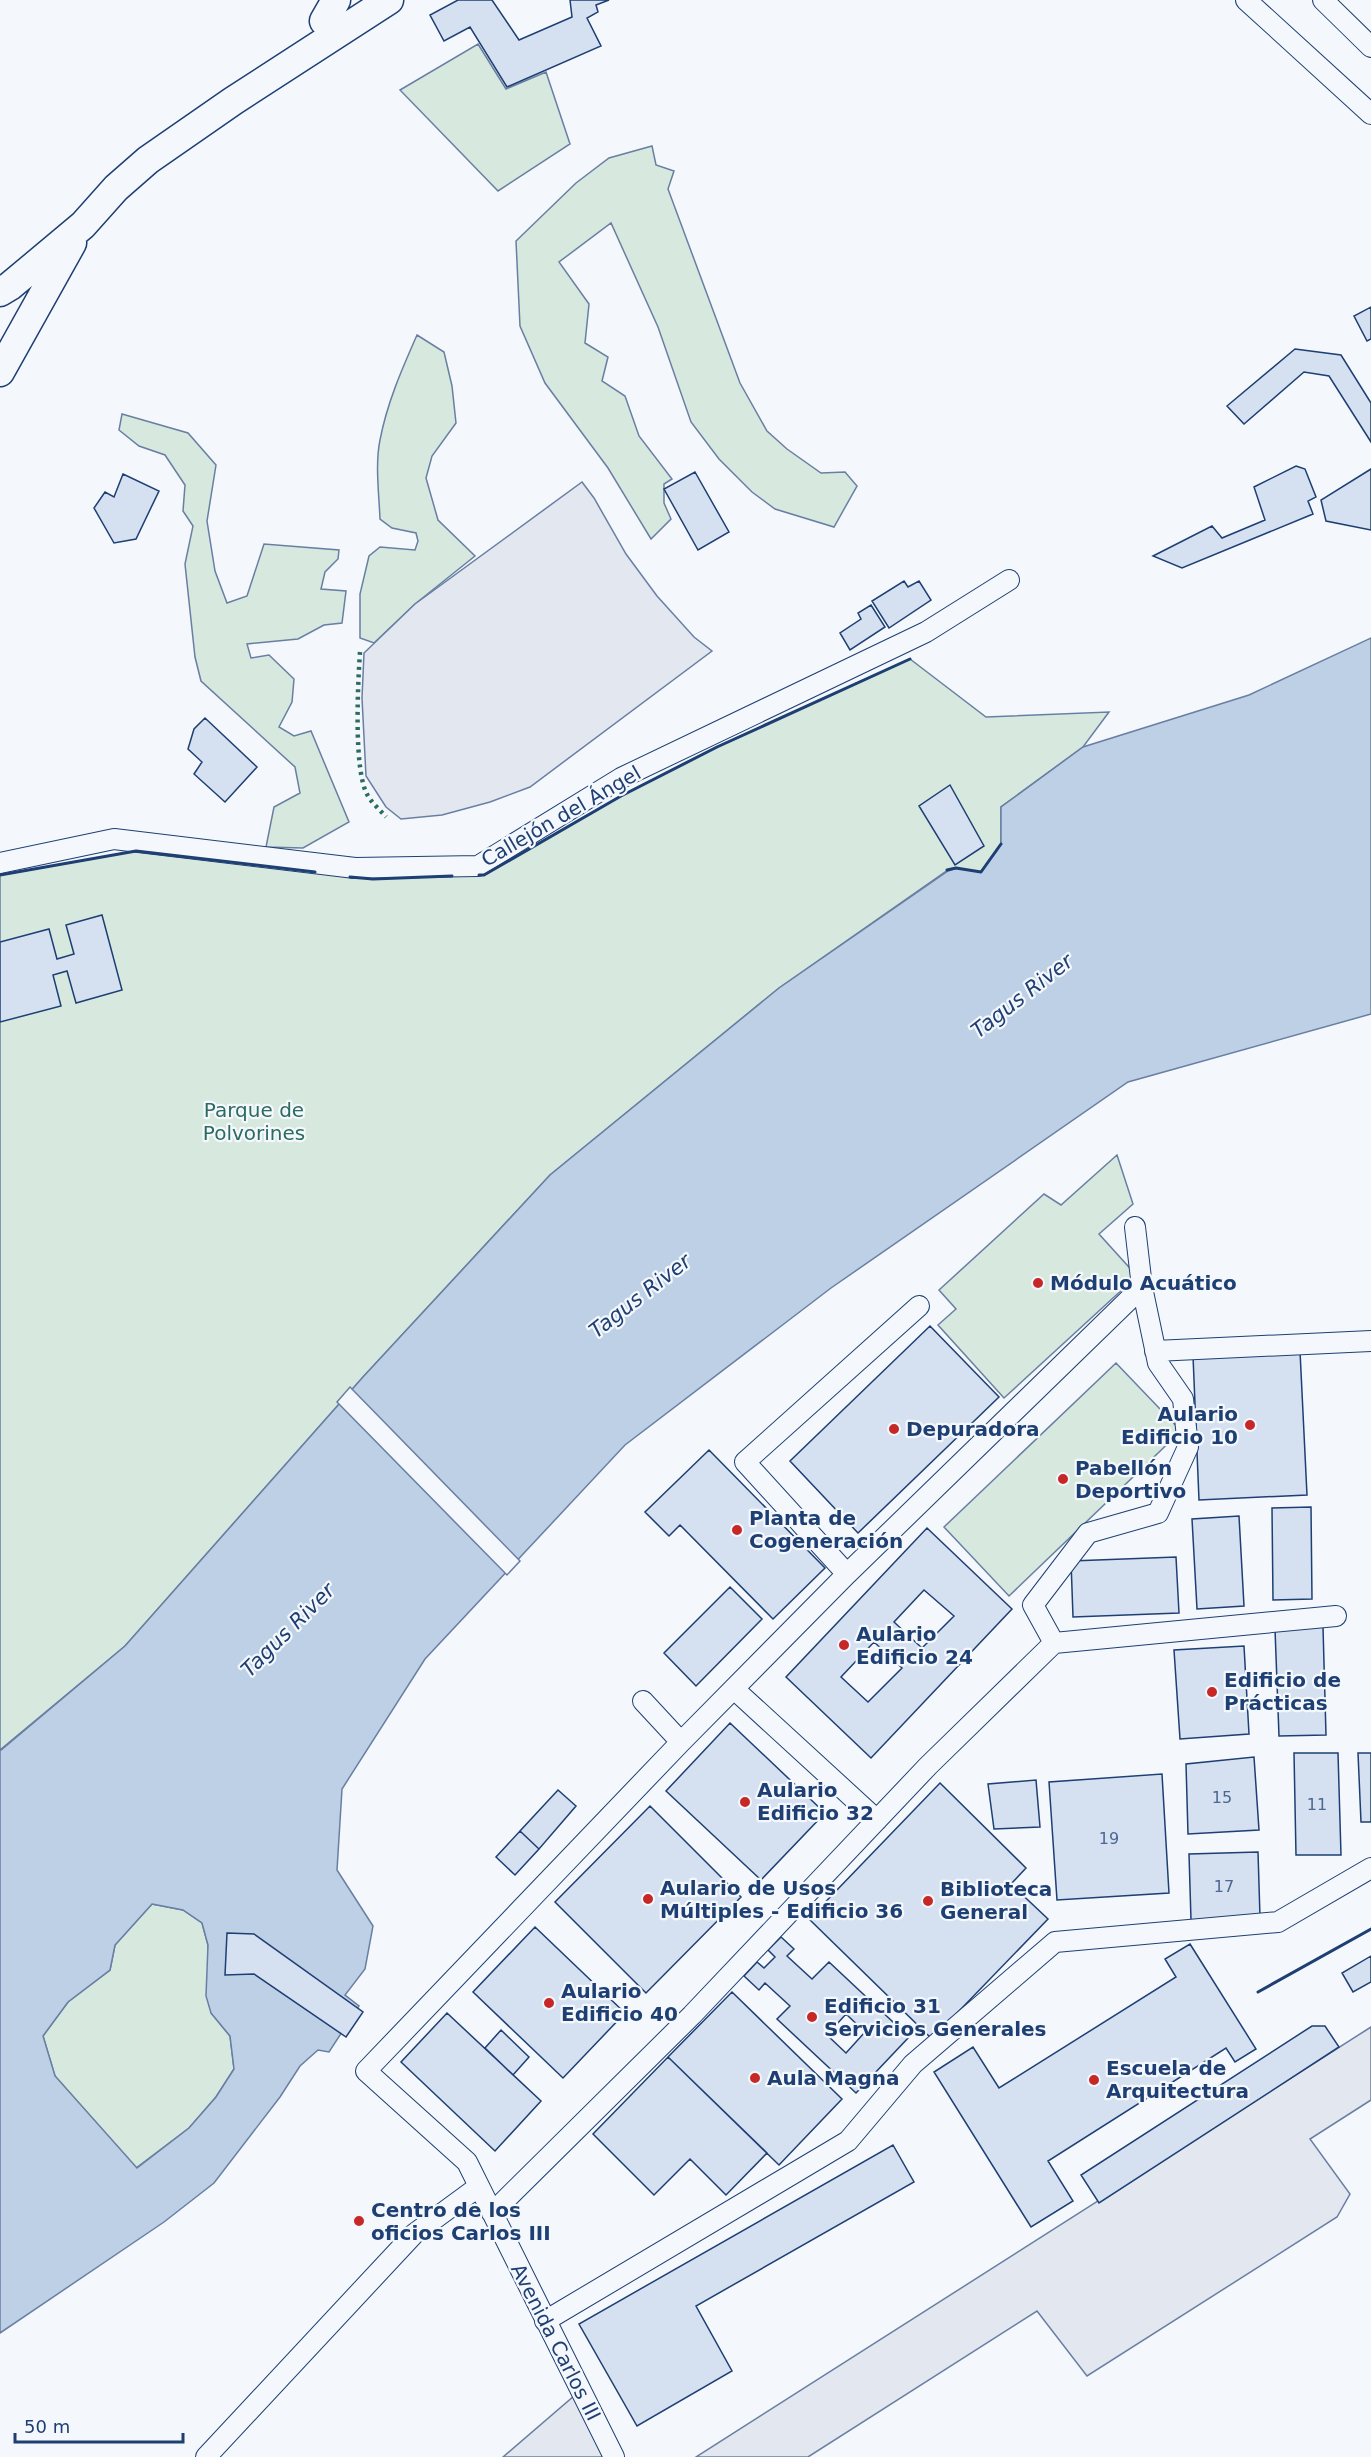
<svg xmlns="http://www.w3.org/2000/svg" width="1371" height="2457" font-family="'DejaVu Sans',sans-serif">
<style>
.green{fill:#d7e8df;stroke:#687fa3;stroke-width:1.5}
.parking{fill:#e3e8f0;stroke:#687fa3;stroke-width:1.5}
.water{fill:#bed0e5;stroke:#687fa3;stroke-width:1.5;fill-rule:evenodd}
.pier{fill:#f4f7fb;stroke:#687fa3;stroke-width:1.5}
.building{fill:#d5e0f0;stroke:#1d3f73;stroke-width:1.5;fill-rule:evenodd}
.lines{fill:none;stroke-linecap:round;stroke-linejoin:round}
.street-casing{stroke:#1d3f73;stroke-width:22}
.secondary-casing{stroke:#1d3f73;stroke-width:31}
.street{stroke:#f4f7fb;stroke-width:20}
.secondary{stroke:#f4f7fb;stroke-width:28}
.hedge{stroke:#2c6c60;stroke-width:4.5;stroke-dasharray:3 4.5;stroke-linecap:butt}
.wall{stroke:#1d3f73;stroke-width:3}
.poi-dot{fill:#c62828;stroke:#f4f7fb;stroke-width:2}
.labels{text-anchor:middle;stroke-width:4.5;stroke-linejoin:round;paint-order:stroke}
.number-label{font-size:16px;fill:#4b6792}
.street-label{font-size:20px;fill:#1d3f73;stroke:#f4f7fb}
.park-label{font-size:20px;fill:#2c6c60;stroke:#f4f7fb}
.poi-label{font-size:20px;font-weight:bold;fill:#1d3f73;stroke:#f4f7fb;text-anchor:start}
.water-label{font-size:21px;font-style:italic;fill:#1d3f73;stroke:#f4f7fb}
</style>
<rect width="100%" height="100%" fill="#f4f7fb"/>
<path class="green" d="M478 44 506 89 546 72 570 144 498 191 400 90Z
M652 146 656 165 674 171 668 189 740 383 767 431 787 449 821 473 845 472 857 486 834 527 775 509 752 492 719 459 691 422 658 327 611 223 559 262 589 304 585 343 608 357 602 381 625 396 639 436 672 479 664 484V503L671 519 651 539 608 468 545 383 520 326 516 241 576 183 609 158Z
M417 335 444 352 452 386 456 423 432 456 426 478 438 520 475 556 415 604 374 643 360 638V594L369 556 380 547 415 550 418 541 416 533 392 528 380 519C379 494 375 464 380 440 387 403 402 369 417 335Z
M122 414 188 433 216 465 207 521 215 571 227 603 247 596 264 544 339 550 338 559 325 572 321 589 346 591 342 623 324 625 298 639 247 644 251 658 269 655 294 679 292 702 279 727 294 736 311 731 349 822 303 848 266 847 274 807 300 793 295 767 201 681 195 657 185 564 193 526 183 511 185 485 165 455 139 446 119 430Z
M910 659 986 717 1109 712 1083 747 1001 807V844L981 872 956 868 948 870 779 988 550 1175 363 1377 125 1646 0 1750V875L136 851 373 879 484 875 621 796 717 747Z
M1117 1155 1133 1204 1099 1234 1137 1276 1004 1398 938 1325 956 1309 939 1290 1044 1194 1061 1205Z
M1116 1363 1181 1431 1009 1596 944 1527Z
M152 1904 183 1910 202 1923 208 1945 211 2013 230 2036 234 2069 216 2097 189 2128 136 2168 55 2076 43 2036 68 2002 110 1970 115 1945Z"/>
<path class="parking" d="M582 482 594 498 626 554 657 596 694 637 712 651 530 787 490 802 442 815 401 819 386 807 366 776 362 698 364 653 415 604Z
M1371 2027V2100L1310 2139 1350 2194 1337 2217 1087 2376 1037 2311 808 2457H696Z
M581 2390 614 2457H503Z"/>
<path class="water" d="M1371 638V1014L1128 1082 831 1288 625 1445 425 1659 342 1789 337 1870 373 1926 365 1969 345 1995 359 2006 329 2052 318 2050 300 2066 280 2097 214 2183 164 2222 0 2333V1751L125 1646 363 1377 550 1175 779 988 948 871 956 868 981 872 1001 844V807L1083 747 1249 695ZM152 1904 183 1910 202 1923 208 1945 206 1996 211 2013 230 2036 234 2069 216 2097 189 2128 137 2168 55 2076 43 2036 68 2002 110 1970 115 1945Z"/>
<path class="pier" d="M350 1387 520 1561 507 1575 337 1402Z"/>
<path class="building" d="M458 0H492L519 40 572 17 570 0H609L596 5 598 12 587 18 601 46 507 87 470 27 444 41 430 15Z
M1371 307V339L1367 341 1354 316Z
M1295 349 1341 355 1371 403V442L1329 376 1304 372 1244 424 1227 406Z
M1296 466 1305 469 1316 497 1308 501 1313 514 1182 568 1153 556 1212 526 1222 538 1265 520 1254 487Z
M1371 469V530L1326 521 1321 500Z
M695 472 729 532 698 550 664 489Z
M123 474 159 491 136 539 114 543 94 508 105 492 114 497Z
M904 581 908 587 919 581 931 600 889 628 872 601Z
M871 605 885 627 850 650 840 633 861 619 858 613Z
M205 718 257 767 225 802 194 774 202 762 188 749 194 729Z
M950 785 984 846 955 865 919 806Z
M102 915 122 990 76 1003 67 971 53 975 61 1006 0 1022V942L49 929 57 959 74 954 66 925Z
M930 1326 999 1397 858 1533 790 1461Z
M1300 1351 1307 1495 1199 1500 1193 1356Z
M709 1450 825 1568 773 1619 680 1525 669 1536 645 1512Z
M1311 1507 1312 1599 1273 1600 1272 1508Z
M1239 1516 1244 1606 1197 1609 1192 1519Z
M927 1528 1012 1609 871 1758 786 1677ZM924 1590 954 1616 922 1648 894 1622ZM874 1642 902 1668 868 1702 841 1677Z
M1176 1557 1179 1613 1073 1617 1071 1561Z
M730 1587 762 1619 696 1686 664 1653Z
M1323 1627 1326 1735 1279 1736 1275 1629Z
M1244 1646 1249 1734 1180 1739 1174 1650Z
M730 1723 825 1813 761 1880 666 1791Z
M1294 1753H1338L1341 1855H1296Z
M1358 1753H1371V1822H1361Z
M1254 1757 1259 1830 1188 1834 1186 1764Z
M1162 1774 1169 1893 1057 1900 1049 1782Z
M1036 1780 1040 1827 994 1829 988 1784Z
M940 1783 1026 1868 1011 1884 1048 1919 932 2039 809 1919Z
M558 1790 576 1806 539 1849 520 1831Z
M650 1806 741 1897 646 1993 555 1902Z
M520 1831 539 1849 515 1875 496 1857Z
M1258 1852 1260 1917 1191 1920 1189 1854Z
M535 1927 625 2013 563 2078 473 1992Z
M227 1933 254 1934 363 2012 346 2037 254 1974 225 1975Z
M781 1937 794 1949 787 1956 812 1979 829 1962 909 2037 856 2093 777 2019 790 2006 765 1983 759 1990 744 1976 757 1962 764 1968 775 1957 768 1950ZM846 2014 865 2032 846 2053 827 2035Z
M1190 1944 1256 2049 1235 2062 1226 2048 1048 2161 1073 2201 1031 2227 934 2072 973 2047 999 2088 1176 1977 1165 1959Z
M1371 1956V1982L1353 1992 1342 1973Z
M732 1992 842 2099 779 2165 668 2057Z
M447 2013 541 2101 495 2151 401 2062Z
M1312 2026H1325L1339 2047 1099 2203 1081 2175Z
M501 2030 529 2057 513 2075 485 2048Z
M668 2057 767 2153 726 2195 690 2159 654 2195 593 2134Z
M893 2145 914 2182 696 2306 732 2371 637 2426 579 2324Z"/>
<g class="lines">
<defs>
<path id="street" d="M1246 0 1371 114
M1323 0 1371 47
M0 863 114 839 355 868 478 866 621 778 926 632 1009 580
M1155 1351 1371 1341
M847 1574 1142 1287
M1054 1643 1336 1616
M734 1689 877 1820
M643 1701 681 1742
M492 2213 692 2015 928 1766 1054 1643 1033 1605 1088 1533 1158 1513 1188 1447 1183 1399 1158 1363 1142 1287 1135 1227
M545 2321 848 2141 913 2064 1055 1942 1278 1922 1371 1868
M206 2457 414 2234 478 2187
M614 2457 467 2162 366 2071 681 1742 847 1574 745 1462 919 1306"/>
<path id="secondary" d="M324 21 336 0
M0 292 10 286 83 225 116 188 148 160 233 101 389 0
M0 372 72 243"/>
</defs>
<use href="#street" class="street-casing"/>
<use href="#secondary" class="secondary-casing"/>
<use href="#street" class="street"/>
<use href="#secondary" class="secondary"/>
<path class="hedge" d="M360 652C358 682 353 772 368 796 372 803 380 810 386 817"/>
<path class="wall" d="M947 870 956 868 981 872 1001 844
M0 875 136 851 315 872
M479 875H484L621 796 717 747 910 659
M350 877 373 879 452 876
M1258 1992 1371 1929"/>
</g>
<g class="poi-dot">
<circle cx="1038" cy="1283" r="6"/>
<circle cx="1250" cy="1425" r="6"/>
<circle cx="894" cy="1429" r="6"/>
<circle cx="1063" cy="1479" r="6"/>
<circle cx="737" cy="1530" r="6"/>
<circle cx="844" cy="1645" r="6"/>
<circle cx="1212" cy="1692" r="6"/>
<circle cx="745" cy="1802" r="6"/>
<circle cx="648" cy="1899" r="6"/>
<circle cx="928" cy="1901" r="6"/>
<circle cx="549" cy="2003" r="6"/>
<circle cx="812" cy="2017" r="6"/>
<circle cx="755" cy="2078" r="6"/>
<circle cx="1094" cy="2080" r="6"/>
<circle cx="359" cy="2221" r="6"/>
</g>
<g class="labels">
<g class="number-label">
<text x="1222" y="1803">15</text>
<text x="1317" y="1810">11</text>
<text x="1109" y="1844">19</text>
<text x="1224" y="1892">17</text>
</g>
<g class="street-label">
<text transform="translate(561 816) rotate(-30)" y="7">Callejón del Ángel</text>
<text transform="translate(556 2342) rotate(63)" y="7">Avenida Carlos III</text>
</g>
<g class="park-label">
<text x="254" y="1117">Parque de<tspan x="254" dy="23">Polvorines</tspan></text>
</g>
<g class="poi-label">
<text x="1050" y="1290">Módulo Acuático</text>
<text x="1238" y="1421" text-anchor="end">Aulario<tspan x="1238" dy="23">Edificio 10</tspan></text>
<text x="906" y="1436">Depuradora</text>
<text x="1075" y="1475">Pabellón<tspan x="1075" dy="23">Deportivo</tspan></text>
<text x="749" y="1525">Planta de<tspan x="749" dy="23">Cogeneración</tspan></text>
<text x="856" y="1641">Aulario<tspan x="856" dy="23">Edificio 24</tspan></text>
<text x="1224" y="1687">Edificio de<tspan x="1224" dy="23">Prácticas</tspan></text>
<text x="757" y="1797">Aulario<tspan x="757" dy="23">Edificio 32</tspan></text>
<text x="660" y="1895">Aulario de Usos<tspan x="660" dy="23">Múltiples - Edificio 36</tspan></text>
<text x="940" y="1896">Biblioteca<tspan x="940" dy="23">General</tspan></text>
<text x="561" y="1998">Aulario<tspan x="561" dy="23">Edificio 40</tspan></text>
<text x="824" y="2013">Edificio 31<tspan x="824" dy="23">Servicios Generales</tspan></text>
<text x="1106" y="2075">Escuela de<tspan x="1106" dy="23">Arquitectura</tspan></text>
<text x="767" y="2085">Aula Magna</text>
<text x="371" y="2217">Centro de los<tspan x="371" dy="23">oficios Carlos III</tspan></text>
</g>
<g class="water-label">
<text transform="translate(1022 996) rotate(-38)" y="7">Tagus River</text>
<text transform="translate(640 1296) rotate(-38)" y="7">Tagus River</text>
<text transform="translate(288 1630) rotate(-45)" y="7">Tagus River</text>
</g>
</g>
<path d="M15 2433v9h168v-9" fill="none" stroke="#1d3f73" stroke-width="3"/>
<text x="24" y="2433" font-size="18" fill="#1d3f73" stroke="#f4f7fb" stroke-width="4.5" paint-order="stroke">50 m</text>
</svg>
